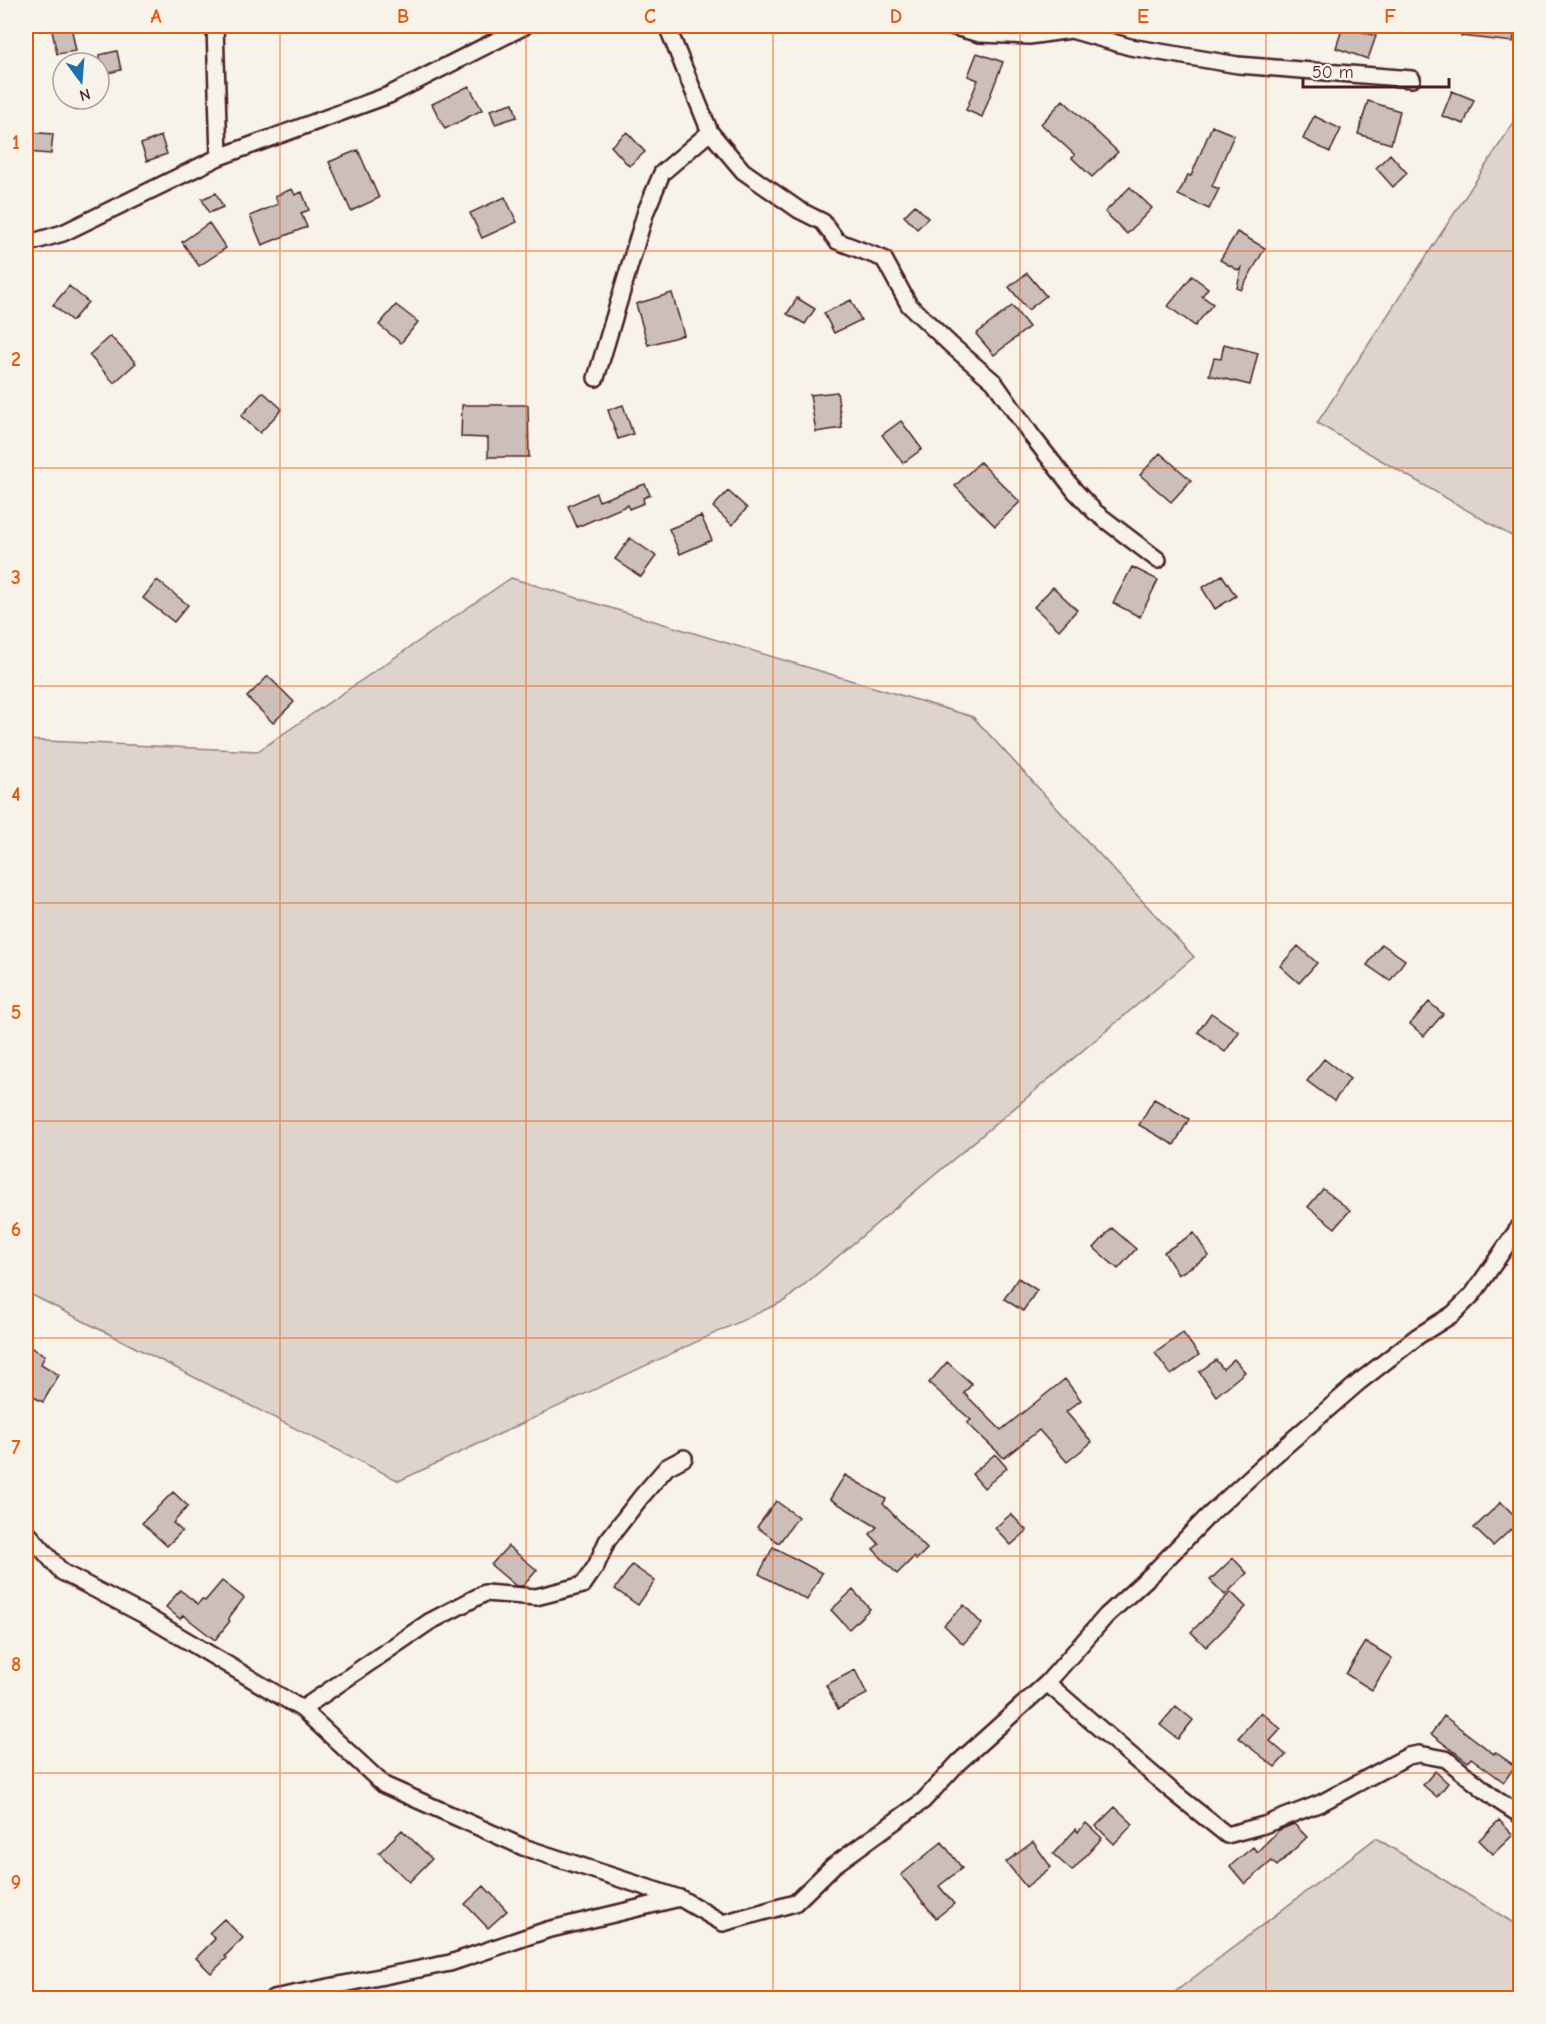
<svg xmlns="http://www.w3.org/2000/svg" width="1546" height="2024" font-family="'Comic Neue',sans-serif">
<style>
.green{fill:#ded4cc;stroke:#947a7c;stroke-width:1.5}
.building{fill:#ccbfb9;stroke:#4a1f2b;stroke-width:1.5}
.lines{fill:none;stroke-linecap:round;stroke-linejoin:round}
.street-casing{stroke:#4a1f2b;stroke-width:20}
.street{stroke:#f7f3e8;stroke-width:15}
.grid{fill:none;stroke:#e8590c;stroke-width:1.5;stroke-opacity:0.55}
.neatline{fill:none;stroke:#e8590c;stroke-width:2}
.grid-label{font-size:20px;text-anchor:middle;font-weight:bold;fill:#e8590c}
</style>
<rect width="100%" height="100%" fill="#f7f3e8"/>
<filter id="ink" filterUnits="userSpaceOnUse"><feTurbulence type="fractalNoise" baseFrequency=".0167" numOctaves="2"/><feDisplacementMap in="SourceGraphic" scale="12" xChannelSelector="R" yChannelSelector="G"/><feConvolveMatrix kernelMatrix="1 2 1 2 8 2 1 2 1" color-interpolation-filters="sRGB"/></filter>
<g filter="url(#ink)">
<path class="green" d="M1520 113V541L1317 423Z
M511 578 973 717 1194 957 786 1300 399 1481 26 1292V740L258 751Z
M1376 1838 1520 1927V1998H1167Z"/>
<path class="building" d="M51 26H71L76 51 57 54Z
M1343 26 1376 36 1368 59 1336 48Z
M1461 26H1515L1513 42 1461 36Z
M117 51 121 70 99 75V55Z
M977 53 1003 62 982 117 966 110 978 80 968 76Z
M469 86 482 110 445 129 432 104Z
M1452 91 1474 100 1464 124 1442 116Z
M1063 100 1118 152 1092 177 1072 158 1075 155 1041 124Z
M1368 101 1400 111 1391 144 1358 134Z
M513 103 517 117 495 124 490 110Z
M1314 116 1341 129 1330 152 1303 139Z
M1212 126 1234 135 1212 186 1219 189 1209 209 1178 195 1188 175 1191 176Z
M26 132 53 134 51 154 26 152Z
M627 132 645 152 629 166 611 146Z
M161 136 167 154 147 161 141 144Z
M358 150 379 198 351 211 329 162Z
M1390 154 1407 173 1393 187 1376 168Z
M1130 187 1152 208 1127 234 1105 212Z
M292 189 295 195 302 192 309 210 301 213 307 227 262 245 250 216 278 204 275 196Z
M216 193 223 207 209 213 202 199Z
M505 197 517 222 482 238 470 213Z
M915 205 928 218 917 229 904 216Z
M209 223 226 248 199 266 182 242Z
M1237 232 1265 248 1241 290 1237 288 1242 266 1239 271 1220 260Z
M1027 273 1046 296 1028 310 1009 287Z
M1192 276 1208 288 1202 296 1213 304 1195 326 1168 306Z
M69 286 88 302 72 321 53 305Z
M672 293 684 335 648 345 636 304Z
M797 298 815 309 805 324 787 314Z
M851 300 861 320 834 333 824 313Z
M396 305 418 322 401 343 379 325Z
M1012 306 1029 327 994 355 976 334Z
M110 336 136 363 114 383 89 355Z
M1224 344 1258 353 1250 385 1209 375 1214 358 1221 359Z
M263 392 282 409 260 433 241 416Z
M837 392 842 428 816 432 810 395Z
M462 405H528L529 457H488V438L461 437Z
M623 405 633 434 618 439 608 410Z
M901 421 922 449 903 463 882 435Z
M1160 453 1191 480 1171 502 1140 475Z
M980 462 1020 502 995 526 955 486Z
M645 484 650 495 643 498 644 503 629 509 628 505 577 527 568 506 596 493 599 501Z
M728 491 747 508 732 525 713 507Z
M701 516 712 540 680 554 669 529Z
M630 538 656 556 641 577 615 559Z
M1132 567 1158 580 1140 617 1113 603Z
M1222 575 1236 596 1215 609 1202 588Z
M157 580 188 605 174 622 143 598Z
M1053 587 1077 610 1059 630 1034 607Z
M268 676 294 702 273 723 247 697Z
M1382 944 1405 960 1390 981 1367 965Z
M1298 946 1317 963 1299 983 1280 966Z
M1429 1002 1443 1014 1424 1036 1410 1024Z
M1211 1013 1239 1032 1225 1052 1198 1032Z
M1324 1059 1350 1079 1334 1101 1307 1081Z
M1154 1099 1189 1119 1174 1145 1139 1125Z
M1323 1189 1350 1210 1335 1228 1308 1207Z
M1112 1228 1136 1249 1118 1269 1094 1248Z
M1194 1233 1209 1256 1178 1275 1164 1252Z
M1018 1278 1037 1290 1023 1311 1004 1299Z
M1183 1333 1199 1355 1171 1375 1155 1353Z
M26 1345 45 1355 41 1364 59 1375 43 1402 26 1393V1394Z
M1234 1359 1245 1372 1216 1396 1199 1372 1216 1360 1223 1369Z
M947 1362 972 1384 964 1393 1001 1430 1065 1379 1081 1400 1066 1412 1092 1442 1067 1462 1039 1430 1004 1458 967 1423 971 1420 929 1383Z
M995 1454 1007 1468 984 1488 972 1474Z
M845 1475 886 1499 883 1504 927 1549 916 1560 914 1557 897 1574 873 1549 879 1544 870 1534 877 1527 830 1499Z
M173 1492 188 1506 173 1523 182 1531 167 1546 142 1523Z
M776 1501 798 1517 779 1543 757 1527Z
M1501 1502 1520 1521 1493 1546 1474 1528Z
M1011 1514 1027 1531 1011 1545 995 1528Z
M508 1546 537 1570 523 1586H516L491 1565Z
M773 1547 822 1573 807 1600 759 1574Z
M1233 1558 1247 1573 1225 1595 1210 1580Z
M632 1565 655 1581 638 1605 615 1589Z
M222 1581 244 1598 228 1619 230 1621 215 1640 183 1615 180 1619 166 1607 180 1590 198 1604 202 1599 205 1601Z
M853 1590 870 1609 849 1629 831 1610Z
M1231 1592 1246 1607 1206 1647 1191 1632Z
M964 1605 982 1624 963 1644 944 1625Z
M1366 1642 1392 1658 1372 1690 1346 1674Z
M855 1670 867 1694 838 1709 826 1685Z
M1176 1706 1193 1720 1178 1739 1160 1725Z
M1261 1712 1281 1729 1270 1741 1286 1755 1275 1767 1238 1738Z
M1444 1716 1494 1754 1495 1752 1515 1766 1504 1782 1471 1758 1468 1762 1431 1734Z
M1435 1771 1448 1783 1437 1797 1423 1785Z
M1115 1807 1133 1824 1114 1844 1096 1826Z
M1499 1820 1513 1835 1493 1854 1479 1840Z
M1086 1823 1102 1838 1072 1871 1053 1854 1076 1829 1078 1832Z
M1294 1824 1307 1837 1277 1866 1272 1861 1245 1884 1230 1866 1253 1847 1257 1852 1279 1830Z
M402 1830 432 1859 409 1882 379 1853Z
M942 1842 962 1868 939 1886 954 1904 936 1918 901 1875Z
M1033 1842 1051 1867 1026 1887 1006 1862Z
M484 1886 507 1911 488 1928 465 1904Z
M224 1919 243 1938 225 1956 227 1958 211 1973 196 1958 215 1939 209 1933Z"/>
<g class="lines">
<defs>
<path id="street" d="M215 26 219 157
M951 26 980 34 1029 36 1071 30 1130 47 1238 65 1412 79
M710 132 743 171 799 210 823 222 837 241 884 259 909 305 951 345 994 382 1032 436 1075 491 1095 512 1158 560
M26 244 63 233 219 157 389 95 525 26
M596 378 646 211 662 173 710 132 667 26
M26 1531 62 1572 144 1615 302 1709 384 1785 523 1847 679 1898
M1047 1683 1172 1791 1227 1835 1264 1825 1321 1803 1408 1756 1419 1754 1446 1759 1497 1800 1520 1815
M302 1709 429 1622 485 1593 536 1597 583 1585 596 1566 607 1541 641 1497 667 1467 684 1458
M273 1998 450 1963 547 1930 680 1898 723 1923 795 1903 833 1866 923 1801 959 1762 1047 1683 1106 1616 1153 1573 1207 1517 1268 1461 1359 1382 1418 1336 1453 1314 1473 1294 1520 1226"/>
</defs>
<use href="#street" class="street-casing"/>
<use href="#street" class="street"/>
</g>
</g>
<path class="grid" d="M280 26V1998M526 26V1998M773 26V1998M1020 26V1998M1266 26V1998M26 251H1520M26 468H1520M26 686H1520M26 903H1520M26 1121H1520M26 1338H1520M26 1556H1520M26 1773H1520"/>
<rect width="1546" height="2024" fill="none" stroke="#f7f3e8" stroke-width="66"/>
<g transform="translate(81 81) rotate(164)"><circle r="28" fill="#f7f3e8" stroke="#b29e9c" stroke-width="1.5"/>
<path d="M0-4.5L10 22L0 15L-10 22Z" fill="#1f6fb2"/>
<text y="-9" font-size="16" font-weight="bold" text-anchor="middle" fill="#4a1f2b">N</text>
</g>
<path d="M1303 78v9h146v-9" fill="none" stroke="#4a1f2b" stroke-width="3"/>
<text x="1312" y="78" font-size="18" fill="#4a1f2b" stroke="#f7f3e8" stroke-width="4.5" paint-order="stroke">50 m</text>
<rect x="33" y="33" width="1480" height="1958" class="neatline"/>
<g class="grid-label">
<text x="156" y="23">A</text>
<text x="403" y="23">B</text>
<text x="650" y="23">C</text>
<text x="896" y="23">D</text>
<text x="1143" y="23">E</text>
<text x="1390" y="23">F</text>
<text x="16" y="149">1</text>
<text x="16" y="366">2</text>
<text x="16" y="584">3</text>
<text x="16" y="801">4</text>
<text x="16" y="1019">5</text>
<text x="16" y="1236">6</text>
<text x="16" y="1454">7</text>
<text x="16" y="1671">8</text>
<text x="16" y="1889">9</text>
</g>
</svg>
